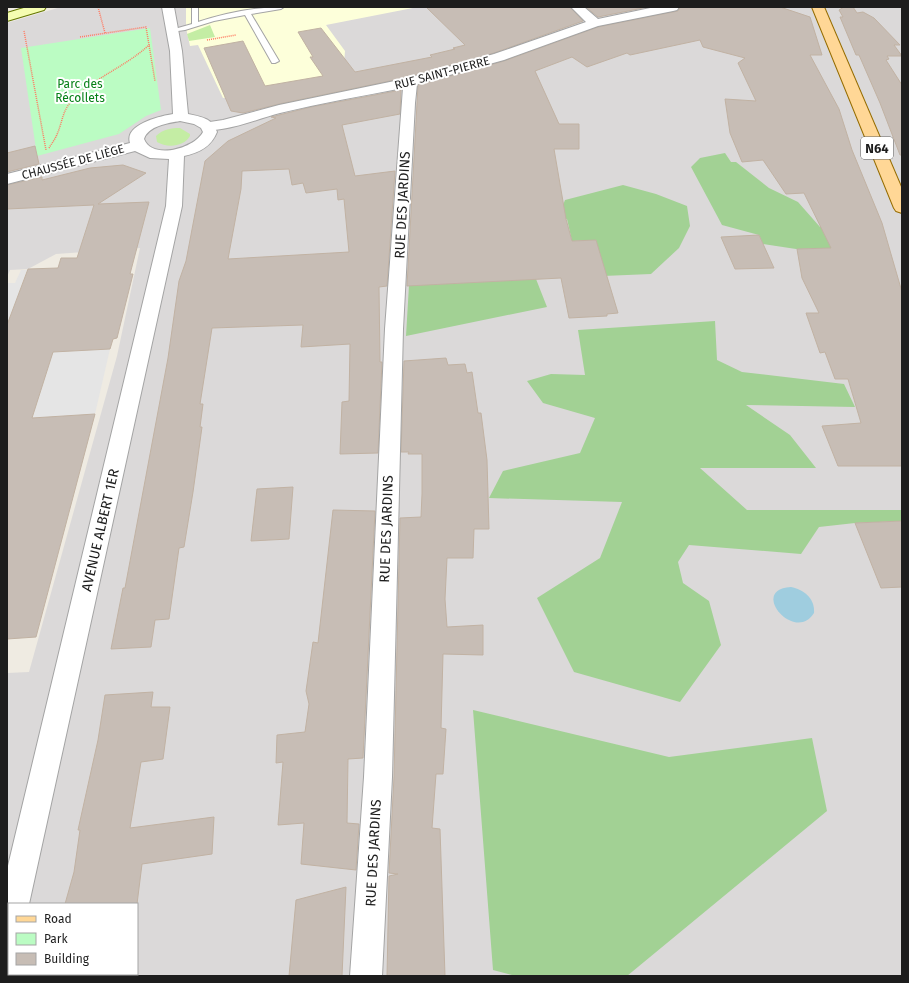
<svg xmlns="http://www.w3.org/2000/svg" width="909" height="983" font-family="'Fira Sans',sans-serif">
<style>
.residential{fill:#dbd9d9;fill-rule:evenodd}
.education{fill:#fdffda}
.grass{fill:#c4eda4}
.forest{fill:#a2d194}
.park{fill:#bbfcc3}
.parking{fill:#e5e5e5}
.water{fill:#9fcddf}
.building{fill:#c7bdb5;stroke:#c1b2a3;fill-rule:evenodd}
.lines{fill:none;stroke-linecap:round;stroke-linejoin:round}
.service-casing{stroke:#a4a4a4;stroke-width:2}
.minor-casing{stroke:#a4a4a4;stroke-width:2}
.tertiary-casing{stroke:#a4a4a4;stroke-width:2}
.secondary-casing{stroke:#647700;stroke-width:2}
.primary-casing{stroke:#956c00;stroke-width:2}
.path{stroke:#ff7a62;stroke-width:1.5;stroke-dasharray:1 1;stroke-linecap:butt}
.service{fill:#fff;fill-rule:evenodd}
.minor{fill:#fff;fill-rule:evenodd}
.tertiary{fill:#fff;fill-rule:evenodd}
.secondary{fill:#f5fdb1;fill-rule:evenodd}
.primary{fill:#ffd796;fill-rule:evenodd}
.labels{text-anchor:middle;stroke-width:4;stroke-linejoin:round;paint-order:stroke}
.far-street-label{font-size:12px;fill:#1d1d1d;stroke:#fff}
.far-park-label{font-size:12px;fill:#058016;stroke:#fff}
.shield{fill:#fff;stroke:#616161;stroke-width:1}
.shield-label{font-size:13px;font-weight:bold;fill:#1d1d1d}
.street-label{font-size:14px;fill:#1d1d1d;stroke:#fff}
</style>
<rect width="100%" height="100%" fill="#efebe2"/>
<path class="residential" d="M61 7H902V976H7V673L29 672 117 356 140 248 56 254 28 269 10 270 7 277V23ZM9 904H137V974H9Z"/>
<path class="education" d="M186 7H418L326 25 345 51 344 64 360 88 271 106 265 90 223 98 198 45 190 46 186 28Z"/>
<path class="grass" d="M210 25 215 37 189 41 187 34Z
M180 128 190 134V136C184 147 167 148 157 142L156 136C163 129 171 128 180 128Z"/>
<path class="forest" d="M725 153 731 162H736L769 188 798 202 820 227 856 226 847 248 796 249 763 244 759 235 722 225 691 167 700 158Z
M623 185 656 194 687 206 690 226 679 248 651 274 603 276 596 240 572 241 567 219 559 218V215L565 200Z
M536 279 547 307 406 336 409 285Z
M715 321 717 360 742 372 844 384 855 407 746 405 790 435 816 468H700L747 510H902V521L855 523 819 527 801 554 689 545 678 562 683 583 709 601 721 645 680 702 574 672 537 598 600 558 622 502 489 498 503 471 580 453 595 418 543 403 527 381 551 374 585 375 578 330Z
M473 710 669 757 812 738 827 811 627 976H516L493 970Z"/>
<path class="park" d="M150 28 161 110 146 116 119 134 37 156 21 48Z"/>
<path class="parking" d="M21 270H27L7 326V283H15Z
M110 349 95 414 32 418 53 352Z"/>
<path class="water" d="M791 587C804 590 815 598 814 613 795 644 748 589 791 587Z"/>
<path class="building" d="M426 7H570L583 21 494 53 409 77 279 104 243 113 231 111 204 48 243 41 265 86 323 76 310 57H313L298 32 321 28 355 72 432 57 430 55 455 49 453 48 465 45Z
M586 7H648L598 17Z
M680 7H780L810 17 822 55H810L839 109 852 150 882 223 902 292V466H838L822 426 861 423 848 379H835L825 352 820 353 806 313H819L802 278 797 249 831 248 804 193 786 194 763 160 742 162 730 133 725 99 756 101 738 63 745 58 703 47 700 40 630 55 627 53 587 67 572 57 535 71 559 124H579V149H554L566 219 572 241 596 240 618 313 607 314V316L569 318 561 278 407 286 418 85 504 61 598 27 678 11Z
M844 7H853L857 13 863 12 874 18 900 45H894L902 56H887L889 59 886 60 902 85V155H900L880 103 859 55H856L840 17H843L839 10Z
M401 90 400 114 342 125 355 176 395 171 387 286 379 287 380 362H382L378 453 340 454 342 402 349 401 350 344 301 347 303 325 212 328 200 404H203L200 427H202L193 492 184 547 179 548 169 619 155 620 151 647 111 649 123 588H125L168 358 179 281 186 261 205 161 228 141 276 118 271 117 311 107ZM289 169 292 185 303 183 306 193 337 189 338 200 344 199 349 252 228 259 241 189 242 171Z
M35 146 39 164 7 172V153Z
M123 165 146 173 98 204 149 202 130 274H133L117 338 113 339 110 349 53 352 32 418 95 414 36 637 7 639V325L28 269 58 268 61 258H77L94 205 7 209V185L42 177V180L90 168Z
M759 235 774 268 735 269 721 237Z
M446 358 448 365 465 364 467 373 472 372 478 413H481L487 460 489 529H474L473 558H447L445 599 447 627 483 625V655L443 654 441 728 446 729 443 774H436L432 828 440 829 445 976H387L389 876 398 874 389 873 394 777 400 518 421 517 422 494V454H408L409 452H401L404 361Z
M293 487 289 539 251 541 257 489Z
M333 510 375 511 363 758 348 759 347 823 359 824 356 870 301 864 304 823 278 825 283 762 276 763 277 735 305 732 309 704 306 691 313 642 318 643Z
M902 521V587L881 588 855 523Z
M153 692 151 707H170L163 759 141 762 130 828 214 817 212 854 142 864 137 904H65L74 872 80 830H78L98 740 105 695Z
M346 887 342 976H289L296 900Z"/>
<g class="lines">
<defs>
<path id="service" d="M192 7H198V22C225 13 256 7 284 7L281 9 251 14 279 61 275 63H272L245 15 214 21 185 30 171 32V30L192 24Z"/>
<path id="minor" d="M571 7H584L598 19 655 7H679L677 10 673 11 598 26 504 60 417 84 415 103 403 329 392 777 382 976H350L364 777 385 329 403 88C362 96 321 103 280 113 260 118 222 134 203 129L201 126 203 123 223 120 279 105 409 78 494 54 586 22Z"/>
<path id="tertiary" d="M162 7H174L182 51 188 114C202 117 212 118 217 132 211 147 199 153 184 156L182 206 29 904H9V950L7 951V870L166 206 169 159 150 158 135 151 7 184V174L130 143C124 124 161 116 173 114L170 51ZM180 121 194 124 201 128 203 132C194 149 152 160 144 139 148 126 168 123 180 121Z"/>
<path id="secondary" d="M27 7H46L44 10 7 21V13Z"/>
<path id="primary" d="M812 7H824L902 189V213L896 211 894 208Z"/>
</defs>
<use href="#service" class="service-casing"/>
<use href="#minor" class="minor-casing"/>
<use href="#tertiary" class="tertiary-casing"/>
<use href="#secondary" class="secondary-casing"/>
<use href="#primary" class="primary-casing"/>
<path class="path" d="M98 7 105 33
M24 31 46 150
M80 37 146 27 155 81
M207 40 236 35
M49 148C52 143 56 138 58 132 62 122 63 111 70 103 92 78 126 67 150 44"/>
<use href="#service" class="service"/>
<use href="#minor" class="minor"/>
<use href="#tertiary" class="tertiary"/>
<use href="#secondary" class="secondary"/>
<use href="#primary" class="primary"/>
</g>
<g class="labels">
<g class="far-street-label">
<text transform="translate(442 73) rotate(-15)" y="4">RUE SAINT-PIERRE</text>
<text transform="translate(73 162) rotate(-15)" y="4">CHAUSSÉE DE LIÈGE</text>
</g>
<g class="far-park-label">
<text x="80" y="88">Parc des<tspan x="80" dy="14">Récollets</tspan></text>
</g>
<rect class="shield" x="861" y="137" width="32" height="22" rx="3"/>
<g class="shield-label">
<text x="877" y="153">N64</text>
</g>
<g class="street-label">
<text transform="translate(402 205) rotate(-87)" y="5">RUE DES JARDINS</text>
<text transform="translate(386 529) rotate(-88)" y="5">RUE DES JARDINS</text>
<text transform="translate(100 530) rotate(-77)" y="5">AVENUE ALBERT 1ER</text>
<text transform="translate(373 853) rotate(-87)" y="5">RUE DES JARDINS</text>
</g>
</g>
<rect width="909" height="983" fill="none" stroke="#1d1d1d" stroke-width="16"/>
<rect x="8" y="903" width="130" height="72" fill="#ffffff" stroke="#a5a5a5"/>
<rect x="16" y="916" width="20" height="6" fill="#ffd796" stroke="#a5a5a5"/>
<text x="44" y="923" font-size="12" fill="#1d1d1d">Road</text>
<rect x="16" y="933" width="20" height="12" fill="#bbfcc3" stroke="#a5a5a5"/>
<text x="44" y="943" font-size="12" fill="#1d1d1d">Park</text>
<rect x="16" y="953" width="20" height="12" fill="#c7bdb5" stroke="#a5a5a5"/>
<text x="44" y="963" font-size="12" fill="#1d1d1d">Building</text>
</svg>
